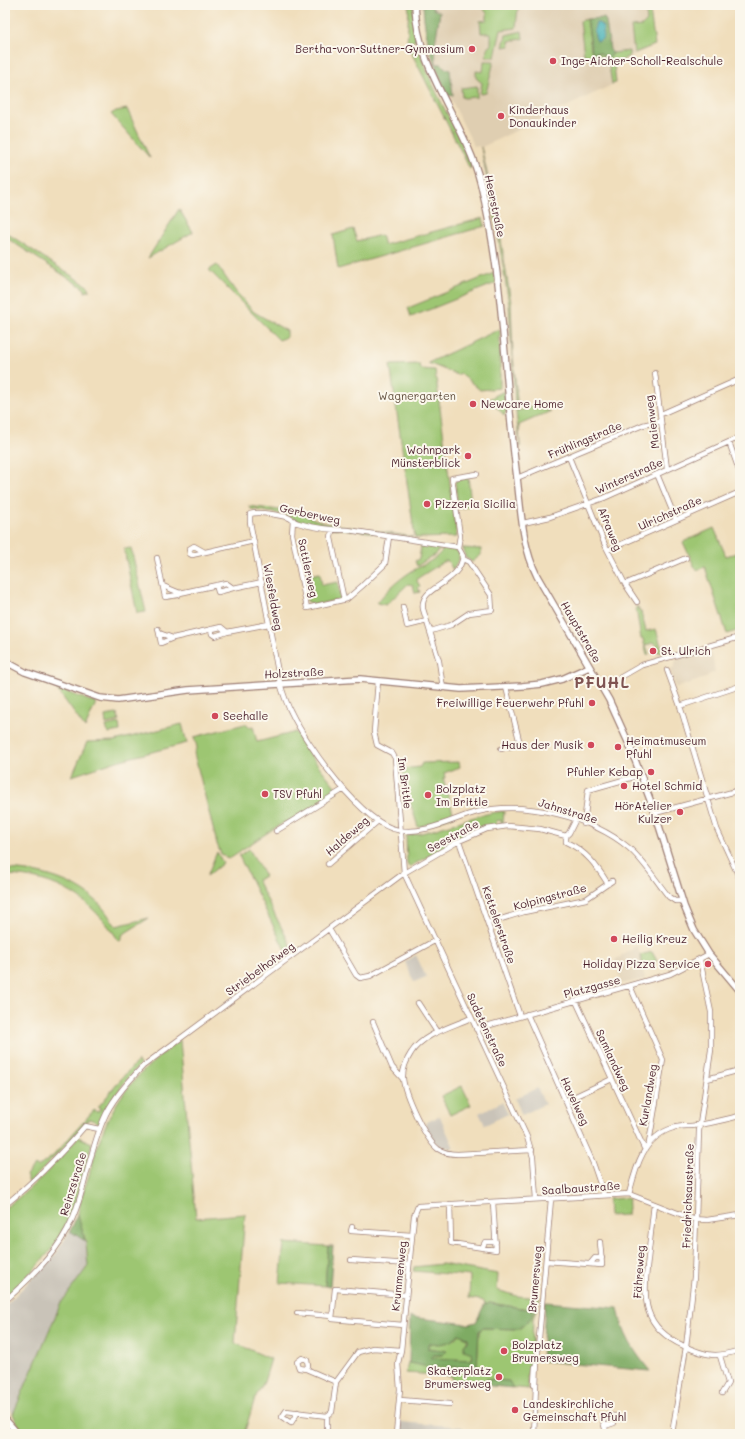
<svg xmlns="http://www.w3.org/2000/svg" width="745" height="1439" font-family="Mali,sans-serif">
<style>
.built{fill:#dfceb1}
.industrial{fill:#c9c3b8}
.green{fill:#9dc672;stroke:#74724e}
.forest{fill:#7eab64;stroke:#646548;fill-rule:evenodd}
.water{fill:#3caeb4;stroke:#436670}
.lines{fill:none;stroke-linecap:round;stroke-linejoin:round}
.minor-casing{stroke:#9d7e74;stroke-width:6}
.tertiary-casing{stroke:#9d7e74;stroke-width:8}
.minor{stroke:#fff;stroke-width:4.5}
.tertiary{stroke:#fff;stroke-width:5.5}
.poi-dot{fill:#d1495b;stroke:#fbf7ec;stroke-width:1.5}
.labels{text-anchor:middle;stroke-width:4;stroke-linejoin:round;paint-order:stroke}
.poi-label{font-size:11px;fill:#4a1f2b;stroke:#fbf7ec;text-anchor:start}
.street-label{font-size:11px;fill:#4a1f2b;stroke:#fbf7ec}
.park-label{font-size:11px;fill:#635140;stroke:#fbf7ec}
.district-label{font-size:15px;font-weight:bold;letter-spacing:1px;fill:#7f5351;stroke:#fbf7ec}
</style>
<rect width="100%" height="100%" fill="#fbf7ec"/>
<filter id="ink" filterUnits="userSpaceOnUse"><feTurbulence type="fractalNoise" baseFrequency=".025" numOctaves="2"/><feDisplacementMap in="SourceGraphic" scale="8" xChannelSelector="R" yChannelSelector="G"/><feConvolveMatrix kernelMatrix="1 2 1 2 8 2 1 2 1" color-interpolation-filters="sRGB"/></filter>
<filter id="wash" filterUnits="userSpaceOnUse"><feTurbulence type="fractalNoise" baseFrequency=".012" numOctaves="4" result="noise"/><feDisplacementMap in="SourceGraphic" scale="16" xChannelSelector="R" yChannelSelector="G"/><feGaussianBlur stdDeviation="0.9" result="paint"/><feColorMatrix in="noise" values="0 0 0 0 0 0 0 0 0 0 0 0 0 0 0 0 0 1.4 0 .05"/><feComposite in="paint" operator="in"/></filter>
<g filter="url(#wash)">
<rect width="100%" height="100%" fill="#f0debc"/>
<path class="built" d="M423 5H649L655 45 614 65 616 83 482 147 474 146 436 69 428 44Z
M699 652 700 656 709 653 712 654 715 672 708 675V677L676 688 670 669 673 668 676 660Z
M638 946 645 979 621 984 615 959 621 957V955L626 954 625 952 634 950 633 947Z"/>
<path class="industrial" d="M416 955 426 977 414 982 405 962Z
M537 1088 545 1104 522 1115 515 1099Z
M502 1102 508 1114 485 1125 479 1113Z
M440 1116 445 1128 454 1148 442 1147 433 1141 427 1129 425 1123Z
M70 1231 85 1241 88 1266 61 1303 13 1414 5 1400V1306L55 1255Z
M400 1422 463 1427V1434H399Z"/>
<path class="green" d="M409 5H413L417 36 416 40 407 43Z
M480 5H522L518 7 516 28 501 30 495 57H486L487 48 491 45V33H481L480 21 487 20V13Z
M636 5H649L655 45 634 53 631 27 642 26 647 21 646 12 642 8H636Z
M587 19 591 49 592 52 603 54 604 57 584 55 580 21Z
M522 31 523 39 509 41 510 46 503 47 506 35Z
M408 46H416L419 49C432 90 455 126 472 165L470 169Z
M629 51V56L614 65 616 83 612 84 608 60 613 53Z
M484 61H494L486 93 480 94 482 83 476 78V71L483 72Z
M477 86V97L464 98 462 97 461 88Z
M127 109 150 158 111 114 116 111Z
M481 147 500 230 497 231Z
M179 209 193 232 148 258Z
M483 218 485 226 338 269 333 235 353 229 357 241 381 235 384 245Z
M5 232 89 287V291L85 292V289L5 237Z
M498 234H500L511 303 513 355 518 411 532 406 551 411 519 425 520 447 515 403 509 304Z
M217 265 236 292 254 312 287 331V337L279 340 209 270Z
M494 273 496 283 411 317 408 308Z
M500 329V388L480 390 460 373 458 375 428 363Z
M419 364 420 369 435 370 457 537 415 538 390 365Z
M504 391 507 410 504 415 489 399Z
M468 477 471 503 468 507 458 509 455 481Z
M248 506 296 512 325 523 413 537 333 528 300 522 286 515 251 509Z
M714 528 726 556 740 552V630L727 634 705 567 696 570 683 542Z
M425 545 441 548 436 554 417 566 415 561 419 559 421 546Z
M444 547 453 548 459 553V559L453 570 448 561H445L418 578 417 581 420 586 418 588 420 592 415 593 413 585 408 584 386 605 377 603C386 591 397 581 409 573 420 565 438 561 444 547Z
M131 548 146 612 137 613 124 549Z
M461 548 481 549V555L472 562 465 557 464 550Z
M320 573 322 585 338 582 340 599 314 605 307 601 303 576Z
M637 606 641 612 646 631 656 629 663 653 658 652 656 644 653 643 646 645 649 654 647 655 643 639H641L636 608Z
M56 688 96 703 85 728Z
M117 714 119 721 106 724 105 716Z
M119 723 120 731 108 733 106 726Z
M182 724 187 743 117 761 72 776 87 742 114 741Z
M245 724 249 727 253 726 257 742 296 732 311 756 338 790 309 810 291 821 285 822 273 829 228 859 221 854 217 844 194 753 197 747 194 737Z
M459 762 460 767 444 773 445 778H443L454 816 418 827 406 790 403 769 420 767 422 763Z
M504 811 503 824H501V820L496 821 497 825 475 830 409 867 407 864 406 836C440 831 469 815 504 811Z
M249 849 265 876 257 880 294 952 288 956 239 856Z
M217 852 223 863 207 876Z
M5 869C38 870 81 881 103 908 108 914 112 921 116 926L149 918 122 935V940L119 941C91 899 58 877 6 875Z
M652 952 657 961 643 966 640 955Z
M180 1040 196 1218 245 1214 235 1343 271 1359 264 1382 255 1398 244 1434H24L21 1431 13 1414 61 1303 88 1266C87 1257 87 1248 85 1239 83 1231 77 1221 78 1213 80 1200 85 1187 89 1175 107 1107 124 1083 180 1040Z
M138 1061 140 1065C123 1083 110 1100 100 1123L89 1119 71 1140 29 1183 26 1175 35 1165 38 1167 53 1156 94 1110 96 1112 101 1109 99 1108V1106C112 1091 123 1075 138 1061Z
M462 1086 471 1105 450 1115 441 1096Z
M78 1137 92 1143C84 1175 77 1211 59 1239 44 1261 24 1279 5 1298V1208C33 1188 56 1164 78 1137Z
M626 1198 629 1199 627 1215 609 1216 608 1199Z
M284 1243 328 1246 325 1286 280 1283Z
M442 1264 498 1274 497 1290 517 1296 540 1298 533 1319 532 1355 527 1377 529 1389 452 1382V1376L406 1373 408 1362 429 1367H477L479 1331 483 1328 519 1329 531 1318 534 1310 490 1303 486 1305 484 1301 469 1298 470 1276 413 1271 414 1267Z
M459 1334 468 1338 466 1344 473 1355 471 1360 432 1358 433 1355H442L446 1351 427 1348 428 1344 455 1339Z"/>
<path class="forest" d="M423 5H431L433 9 440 12 435 44 436 64H442L445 68 450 70 453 95 448 96C434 66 424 38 423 5Z
M604 18 606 21 610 50 613 53 608 60 600 53 592 52 587 19Z
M78 1214 85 1241 70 1231Z
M328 1246H333L330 1287 325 1286Z
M545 1302 618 1308C623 1335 633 1350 650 1371L542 1361Z
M485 1303 486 1305 489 1303 534 1310 531 1318 519 1329 483 1328 479 1331 477 1367H429L409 1363 410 1317 468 1324 476 1322ZM459 1334 468 1338V1342L464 1345V1350L472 1353 473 1358 471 1360 432 1358 433 1355H442L447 1351 428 1348V1344C441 1344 450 1345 459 1334Z
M486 1379 509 1381 513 1388 481 1385Z"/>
<path class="water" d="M596 23H599L603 27V38L600 41H597C594 35 593 29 596 23Z"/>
</g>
<g filter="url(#ink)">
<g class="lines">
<defs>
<path id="minor" d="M655 373 667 469
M661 414 740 379
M729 442 740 473
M569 457 605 545 625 584 637 602
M657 474 676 520
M517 478 643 425 660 421
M293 520 292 534 307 608 347 599 362 586 385 564 389 537
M523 523 550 517 604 498 740 437
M332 530 331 538 344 600
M458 547 460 536 452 478 477 474
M608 550 740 492
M203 551 194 546 189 549 190 554 192 555 254 541
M157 558 165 597 178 595 180 593
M625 584 686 558
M216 585 218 592 233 588
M163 586 180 593 226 583 233 588 262 582
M403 607 407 626 427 621
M158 629 159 633 173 638 221 627 227 632 269 624
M211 629 212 634 215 636 227 632
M431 631 451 625 469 613 492 610 491 595 469 562 463 559
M159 633 161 643 173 638
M667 670 680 706 717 829 740 879
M378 681 374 732 377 745 392 753 395 758 404 873 527 1137 533 1157 536 1199
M443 688 439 661 423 609C419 585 459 586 463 556L458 547 348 530C332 530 314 528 298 523 294 522 291 518 287 517 278 515 259 511 250 514V522L280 683C283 693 286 703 291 712 306 744 362 824 398 830 425 835 452 819 477 812 524 800 592 817 629 848 645 862 656 881 669 897L675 901H683
M602 688 642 665 740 637
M680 706 740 686
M501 749 520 744 506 687
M655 813 740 790
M584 824 588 790 641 775
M276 831 344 789
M566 836V842C586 851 597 866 608 884
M566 836 569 833 575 821
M459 841 520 1016
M328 864 378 821
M488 923 524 912 586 899 612 881
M329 929 356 975 360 978 370 976 436 940
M630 986 663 1060 649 1143
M576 1001 644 1148
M418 1003 437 1032
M527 1014 593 1163 604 1195
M471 1018C451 1027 423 1034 411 1053 407 1059 402 1070 403 1079 405 1095 425 1139 438 1149 444 1153 451 1154 458 1154L532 1150
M373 1022 392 1067 403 1079
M476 1029 670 974 709 954
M707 1079 740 1070
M565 1101 612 1079
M629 1194C636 1167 643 1137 673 1128 681 1125 689 1127 698 1125 712 1123 726 1119 740 1116
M450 1204 451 1243 496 1250 493 1202
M654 1204C652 1222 650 1241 648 1259 643 1300 642 1327 684 1346 706 1356 717 1358 740 1350
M5 1205C35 1181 60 1155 85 1126L99 1129
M352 1227 351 1231 412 1235
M482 1248 485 1242H496
M351 1260 409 1264
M546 1261 602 1265 600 1242
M590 1264 595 1258H602
M5 1301C28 1280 52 1258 67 1230 86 1194 88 1151 106 1114 115 1096 130 1080 143 1066L404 873 459 841 487 829 508 826 540 829 566 836
M297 1313 332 1316
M403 1325 332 1319 335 1289 406 1295
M720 1356 728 1383 722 1393
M306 1369 308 1366 307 1360 302 1358 297 1362 299 1368 306 1369 336 1382
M534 1384 535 1367
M400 1400 450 1404
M298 1412 291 1423 282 1417 286 1411 327 1416 332 1412 336 1382 358 1352 373 1348 401 1350
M605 1426 614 1423 615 1416 605 1415C601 1420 605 1428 607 1434
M327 1428V1416
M396 1434 400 1389 398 1363 401 1350 414 1216 418 1206 629 1194 693 1219 707 1220 740 1215
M534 1434 537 1361 551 1199
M672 1434 686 1347 694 1277 699 1131 711 1050V1012L700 960"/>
<path id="tertiary" d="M415 5C417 73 466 122 481 185 504 279 504 375 516 470 521 506 521 544 537 576L609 700 629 744 655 813 684 906 694 930 709 954 740 991
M5 659 12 665 25 672 100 698 118 700 188 690 360 679 461 689 522 686 542 684 562 679 589 667
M5 1419 18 1434"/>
</defs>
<use href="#minor" class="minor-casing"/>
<use href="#tertiary" class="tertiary-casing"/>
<use href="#minor" class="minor"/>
<use href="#tertiary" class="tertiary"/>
</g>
</g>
<g class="poi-dot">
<circle cx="472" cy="49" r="4"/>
<circle cx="553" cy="61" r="4"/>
<circle cx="501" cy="116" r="4"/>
<circle cx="473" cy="404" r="4"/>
<circle cx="468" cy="456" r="4"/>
<circle cx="427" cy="504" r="4"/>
<circle cx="653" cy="651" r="4"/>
<circle cx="592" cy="703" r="4"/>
<circle cx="215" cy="716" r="4"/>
<circle cx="591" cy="745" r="4"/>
<circle cx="618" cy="747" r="4"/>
<circle cx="651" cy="772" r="4"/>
<circle cx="624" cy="786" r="4"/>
<circle cx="265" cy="794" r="4"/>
<circle cx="428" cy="795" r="4"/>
<circle cx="680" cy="812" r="4"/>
<circle cx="614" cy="939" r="4"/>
<circle cx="708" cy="964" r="4"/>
<circle cx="504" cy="1351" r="4"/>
<circle cx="499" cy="1377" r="4"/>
<circle cx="515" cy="1410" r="4"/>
</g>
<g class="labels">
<g class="poi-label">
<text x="464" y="53" text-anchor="end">Bertha-von-Suttner-Gymnasium</text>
<text x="561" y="65">Inge-Aicher-Scholl-Realschule</text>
<text x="509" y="114">Kinderhaus<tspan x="509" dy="13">Donaukinder</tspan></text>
<text x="481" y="408">Newcare Home</text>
<text x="460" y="454" text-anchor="end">Wohnpark<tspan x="460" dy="13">Münsterblick</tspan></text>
<text x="435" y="508">Pizzeria Sicilia</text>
<text x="661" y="655">St. Ulrich</text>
<text x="584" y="707" text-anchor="end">Freiwillige Feuerwehr Pfuhl</text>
<text x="223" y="720">Seehalle</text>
<text x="626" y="745">Heimatmuseum<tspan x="626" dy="13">Pfuhl</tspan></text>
<text x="583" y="749" text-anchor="end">Haus der Musik</text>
<text x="643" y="776" text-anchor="end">Pfuhler Kebap</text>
<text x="632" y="790">Hotel Schmid</text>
<text x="436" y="793">Bolzplatz<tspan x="436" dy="13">Im Brittle</tspan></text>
<text x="273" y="798">TSV Pfuhl</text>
<text x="672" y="810" text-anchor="end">HörAtelier<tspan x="672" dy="13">Kulzer</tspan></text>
<text x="622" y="943">Heilig Kreuz</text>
<text x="700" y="968" text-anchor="end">Holiday Pizza Service</text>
<text x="512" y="1349">Bolzplatz<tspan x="512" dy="13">Brumersweg</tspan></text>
<text x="491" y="1375" text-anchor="end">Skaterplatz<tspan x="491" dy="13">Brumersweg</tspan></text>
<text x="523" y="1408">Landeskirchliche<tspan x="523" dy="13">Gemeinschaft Pfuhl</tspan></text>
</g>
<g class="street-label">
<text transform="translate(495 206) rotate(78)" y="4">Heerstraße</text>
<text transform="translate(652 422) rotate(-97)" y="4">Maienweg</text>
<text transform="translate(585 440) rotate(-23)" y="4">Frühlingstraße</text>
<text transform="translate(629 476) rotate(-24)" y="4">Winterstraße</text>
<text transform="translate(670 513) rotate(-24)" y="4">Ulrichstraße</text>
<text transform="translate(310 514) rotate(12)" y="4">Gerberweg</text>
<text transform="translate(610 529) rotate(68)" y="4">Afraweg</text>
<text transform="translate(308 568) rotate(78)" y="4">Sattlerweg</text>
<text transform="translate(273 597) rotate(80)" y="4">Wiesfeldweg</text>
<text transform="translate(581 632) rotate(60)" y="4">Hauptstraße</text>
<text transform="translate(294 673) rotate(-3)" y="4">Holzstraße</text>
<text transform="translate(405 783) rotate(83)" y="4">Im Brittle</text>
<text transform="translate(568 811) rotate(17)" y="4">Jahnstraße</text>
<text transform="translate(347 836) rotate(-41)" y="4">Haldeweg</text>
<text transform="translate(453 836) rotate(-28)" y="4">Seestraße</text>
<text transform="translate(550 897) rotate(-15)" y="4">Kolpingstraße</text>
<text transform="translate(499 925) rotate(71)" y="4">Kettelerstraße</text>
<text transform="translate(260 969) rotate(-36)" y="4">Striebelhofweg</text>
<text transform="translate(592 987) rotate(-15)" y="4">Platzgasse</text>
<text transform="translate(487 1030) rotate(65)" y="4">Sudetenstraße</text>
<text transform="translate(613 1060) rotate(65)" y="4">Samlandweg</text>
<text transform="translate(648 1095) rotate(-80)" y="4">Kurlandweg</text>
<text transform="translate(575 1101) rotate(65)" y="4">Havelweg</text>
<text transform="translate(73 1184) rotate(-73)" y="4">Reinzstraße</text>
<text transform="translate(581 1188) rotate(-4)" y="4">Saalbaustraße</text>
<text transform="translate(688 1196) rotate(-88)" y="4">Friedrichsaustraße</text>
<text transform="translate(639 1272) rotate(-86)" y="4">Fähreweg</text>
<text transform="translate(399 1276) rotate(-84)" y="4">Krummenweg</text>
<text transform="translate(535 1279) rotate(-85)" y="4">Brumersweg</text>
</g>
<g class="park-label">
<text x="417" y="400">Wagnergarten</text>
</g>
<g class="district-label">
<text x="602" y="688">PFUHL</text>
</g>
</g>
<rect width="745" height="1439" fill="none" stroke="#fbf7ec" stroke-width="20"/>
</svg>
